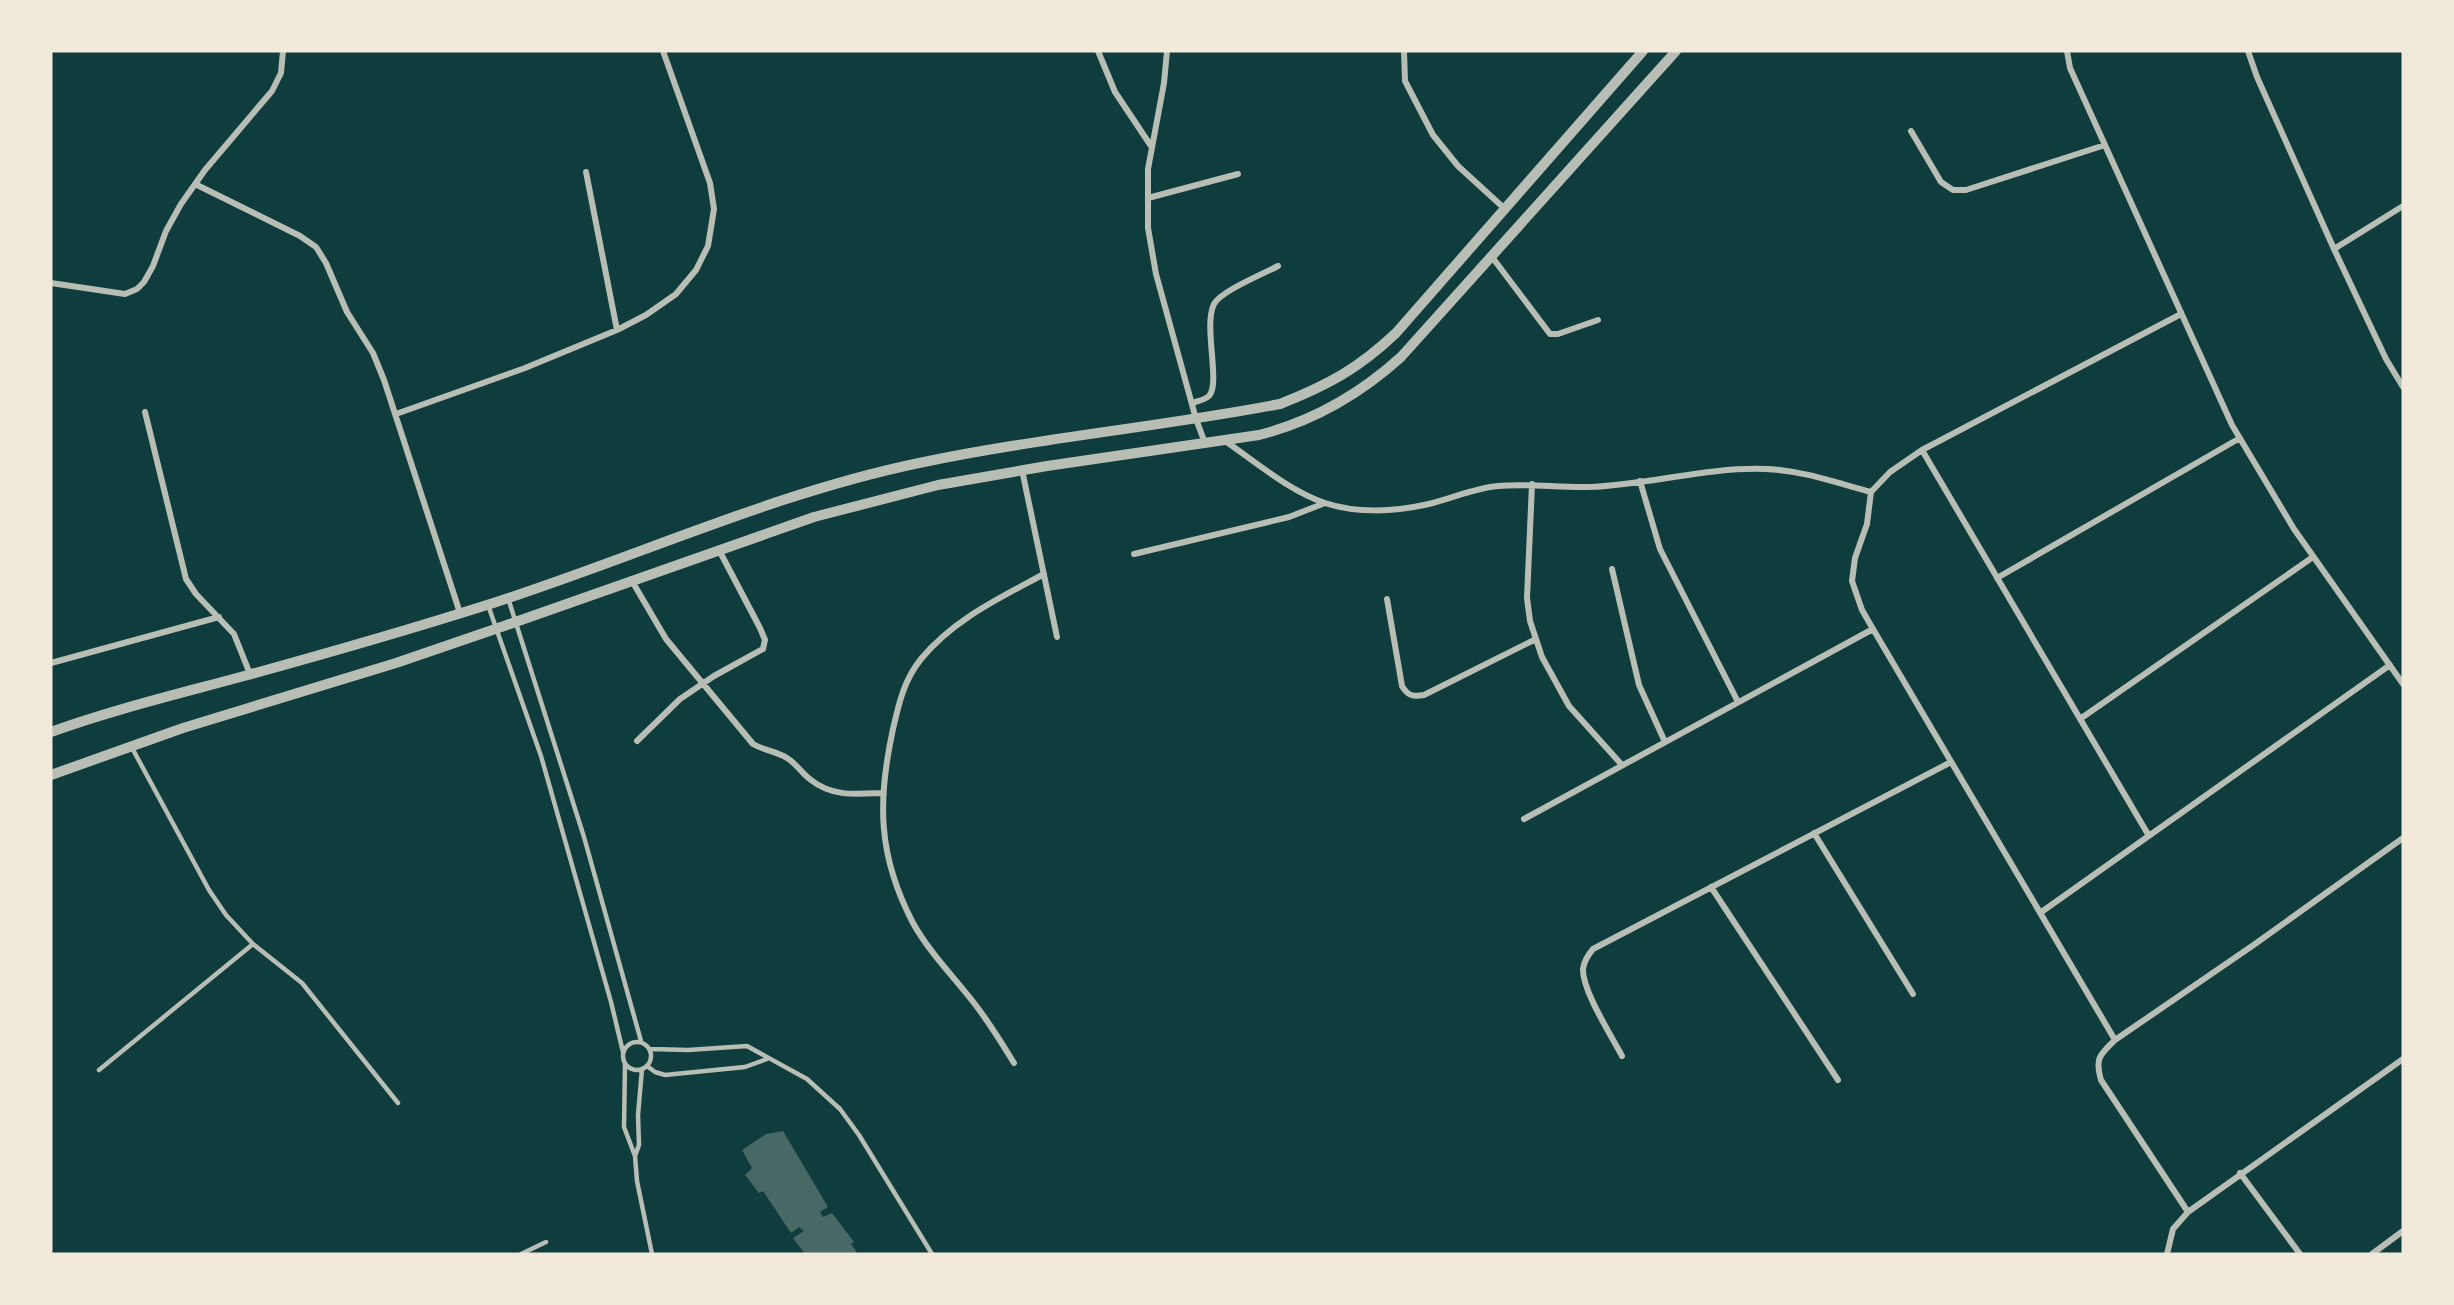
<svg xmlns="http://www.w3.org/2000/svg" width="2454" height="1305" font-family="'Open Sans',sans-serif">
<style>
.building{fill:#486865}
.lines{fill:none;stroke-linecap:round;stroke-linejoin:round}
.service{stroke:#b8beb3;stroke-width:4.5}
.minor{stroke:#b8beb3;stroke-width:6}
.tertiary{stroke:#b8beb3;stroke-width:10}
</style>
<rect width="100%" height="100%" fill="#0f3d3e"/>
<path class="building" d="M783 1131 828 1207 820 1212 823 1217 832 1213 854 1242 851 1244 858 1254H805L793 1238 804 1231 799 1227 791 1233 763 1191 759 1193 745 1175 752 1168 742 1150 766 1134Z"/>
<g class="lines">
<path class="service" d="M508 598 584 837 641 1041
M488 605 541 756 611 1002 623 1052
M131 746 209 890 226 915 253 944 302 983 398 1103
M623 1056a14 14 0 1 1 28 0a14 14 0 1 1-28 0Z
M650 1049 688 1050 747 1046 807 1079 840 1109 859 1135 932 1254
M625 1063 624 1127 635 1156 637 1181 652 1254
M647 1066 655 1072 665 1075 745 1067 767 1059
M99 1070 253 944
M635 1156 639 1145 638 1115 642 1069
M521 1254 546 1242"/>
<path class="minor" d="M1098 51 1115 92 1151 146
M1167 51 1164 83 1148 169V228L1156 274 1196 419 1205 443
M1404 51 1405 81 1433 135 1458 166 1505 209
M2067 51 2070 68 2232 425 2294 529 2403 684
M2248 51 2257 77 2334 249 2386 359 2403 387
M1911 131 1941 182 1953 190H1966L2105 145
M586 172 617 330
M195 184 300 236 316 247 326 263 347 312 373 353 384 380 460 613
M1148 198 1238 174
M2334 249 2403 206
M1492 257 1550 334H1558L1598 320
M51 283 125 294 137 289 144 282 153 266 166 231 181 204 205 170 272 91 281 73 283 51
M1192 403C1197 401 1205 400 1209 396 1221 383 1203 326 1214 304 1221 291 1263 274 1278 266
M145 412 186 579 196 594 234 634 250 674
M396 414 525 368 617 330 646 315 676 294 696 270 708 246 714 209 710 183 663 51
M1225 441C1256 462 1289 491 1325 503 1355 513 1393 512 1424 505 1449 500 1473 488 1498 486 1529 483 1559 488 1589 487 1648 485 1706 467 1765 469 1801 470 1837 483 1871 492
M1922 450 2149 836
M1022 470 1057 637
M1640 481 1660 549 1738 702
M1532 484 1527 598 1530 621 1542 657 1569 706 1622 765
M1134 554 1289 517 1325 503
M1612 569 1639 685 1665 742
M1997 578 2240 438
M632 581 666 639 753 744C765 751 776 751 787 758 796 763 802 774 811 780 832 797 857 794 882 793
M1387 599 1402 686C1408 696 1413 697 1424 695L1536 639
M51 663 219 617
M2080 719 2313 557
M637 741 680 699 714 676 763 649 765 640 760 628 719 550
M1524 819 1873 629
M1814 833 1913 994
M1711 887 1838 1080
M2040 913 2390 665
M2115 1040 1873 629 1862 610 1852 581 1855 558 1867 524 1871 492 1890 472 1922 450 2181 314
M1622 1056C1611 1035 1582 990 1583 969 1584 961 1588 955 1593 949L1951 762
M1014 1063C1001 1042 989 1022 974 1003 954 977 929 952 913 923 878 856 877 802 893 729 899 703 904 680 921 659 954 619 1000 598 1044 574
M2240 1173 2300 1254
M2188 1212 2101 1080C2095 1059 2099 1055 2115 1040L2255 944 2403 838
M2167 1254 2173 1229 2188 1212 2403 1059
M2372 1254 2403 1231"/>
<path class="tertiary" d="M51 732C115 709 182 693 248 675 328 653 408 630 487 605 632 559 770 494 919 463 1038 438 1160 427 1280 404 1328 385 1358 369 1396 333L1643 51
M51 775 183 728 396 663 504 626 814 517 938 485 1047 466 1259 435C1314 421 1359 395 1401 357L1676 51"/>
</g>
<rect width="2454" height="1305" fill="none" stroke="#f1e9da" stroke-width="105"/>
</svg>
